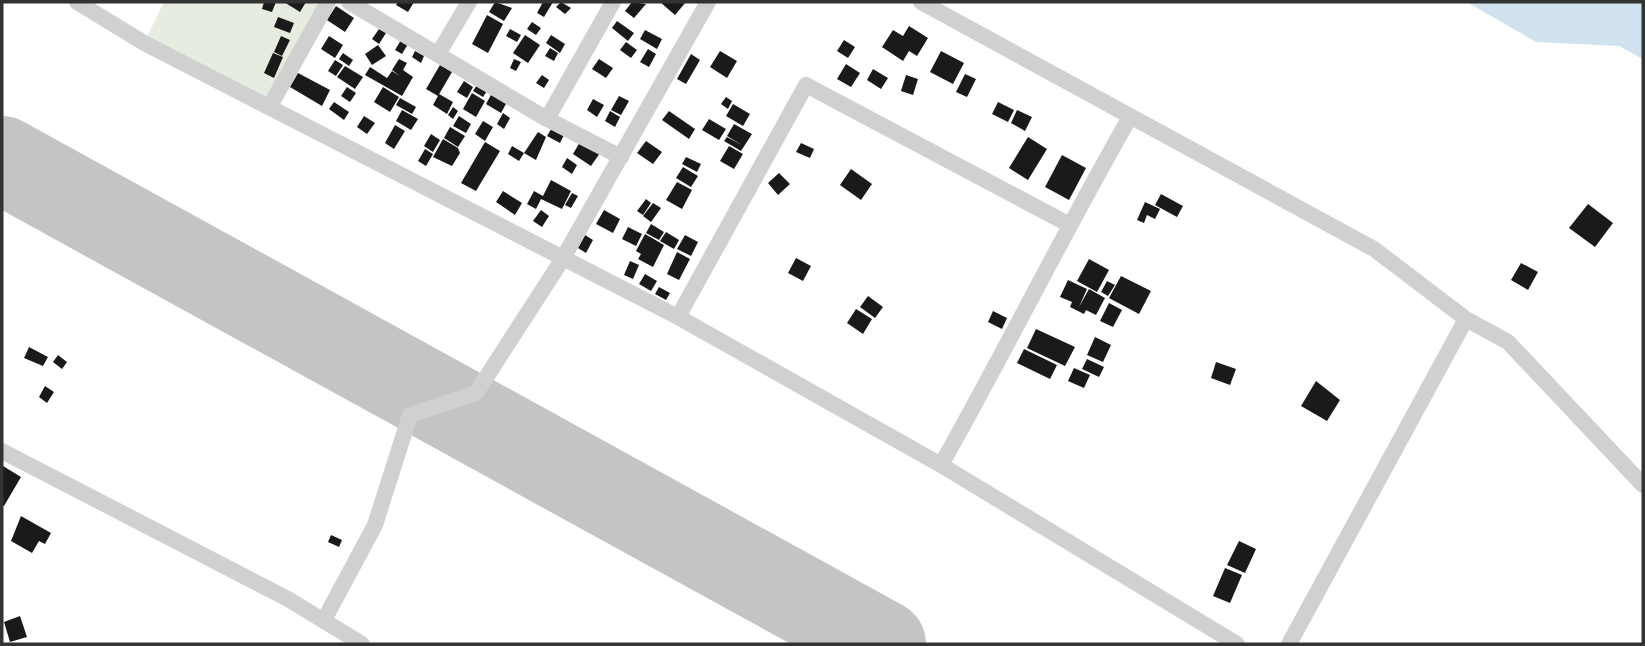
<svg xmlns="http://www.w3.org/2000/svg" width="1645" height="646" font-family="'Nunito Sans',sans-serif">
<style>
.green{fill:#e6ecdf}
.water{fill:#cfe2ee}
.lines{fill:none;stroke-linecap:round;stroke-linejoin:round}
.runway{stroke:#c4c4c4;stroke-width:88}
.building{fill:#1a1a1a}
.minor{stroke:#d0d0d0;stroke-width:16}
</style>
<rect width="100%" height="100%" fill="#fff"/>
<path class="green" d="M164 2H322L267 101 144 43Z"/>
<path class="water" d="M1467 2H1643V59L1619 46 1536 42Z"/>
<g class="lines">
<path class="runway" d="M2 160 882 644"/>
</g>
<path class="building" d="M264 2H276L272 12 262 9Z
M284 2H306L300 12Z
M398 2H414L408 12 396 5Z
M495 2 512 8 504 21 489 12Z
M543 2H553L544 17 537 13Z
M561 2 571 8 565 14 556 7Z
M632 2 646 4 634 18 625 11Z
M660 2H686L675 15Z
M336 6 354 18 345 32 327 20Z
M487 15 503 24 488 53 472 44Z
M278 17 294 23 290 33 274 27Z
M617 21 634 33 628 41 612 28Z
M532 22 541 28 536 35 527 29Z
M909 26 928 38 917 56 909 51 903 61 882 47 893 30 903 36Z
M379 29 386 33 379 44 372 39Z
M510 29 521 35 517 42 506 36Z
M645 30 662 39 657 49 640 39Z
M525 35 540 45 528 63 513 53Z
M551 35 565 44 560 53 546 43Z
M281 36 290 40 282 56 274 52Z
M329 36 343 45 335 58 321 49Z
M401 40 408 44 402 54 395 50Z
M844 40 855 47 848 58 837 51Z
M626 42 637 50 631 58 620 50Z
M378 45 386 56 372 65 365 54Z
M550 48 558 53 554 61 545 56Z
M648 49 656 54 649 67 640 62Z
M415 51 424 56 421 63 412 57Z
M720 51 737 61 727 78 710 67Z
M941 51 964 63 953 84 930 72Z
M273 53 283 57 274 78 264 73Z
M343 53 353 60 349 66 339 59Z
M691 54 700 60 686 84 677 79Z
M399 59 407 63 403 70 413 77 402 96 365 75 370 67 387 78 392 71 400 76 392 70Z
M514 59 521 62 516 71 510 68Z
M599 59 613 68 606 78 592 69Z
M335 60 343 65 336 76 328 71Z
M846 64 860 73 851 87 837 79Z
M440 65 452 72 438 96 426 89Z
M345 66 363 77 355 89 337 77Z
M873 69 888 78 881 89 867 80Z
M298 73 330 90 322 106 290 87Z
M965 74 976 79 967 97 956 92Z
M542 75 549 80 544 88 536 83Z
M906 75 918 79 913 95 901 91Z
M464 81 473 87 467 98 457 92Z
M477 85 487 91 483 97 473 91Z
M347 87 356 93 350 102 341 96Z
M383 87 399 97 390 112 374 102Z
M472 93 485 101 476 117 463 109Z
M492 93 507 102 501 113 486 104Z
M439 94 453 102 447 114 433 105Z
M619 96 629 101 621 115 611 110Z
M726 97 732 101 728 109 721 104Z
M400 98 416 107 412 114 396 105Z
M593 99 604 105 597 117 587 110Z
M334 102 349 112 344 120 329 109Z
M998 102 1014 110 1008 122 992 114Z
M733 104 750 114 743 126 726 116Z
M453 107 458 111 453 119 448 115Z
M402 110 418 119 411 130 396 121Z
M1017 110 1032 117 1025 131 1011 123Z
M610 111 620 117 615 127 605 121Z
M669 111 695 129 689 139 662 120Z
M503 113 510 118 504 129 497 124Z
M364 116 375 123 367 134 357 127Z
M459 116 471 124 466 133 453 126Z
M709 119 726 129 719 140 702 130Z
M483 121 493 127 485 141 475 134Z
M734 124 752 134 741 151 724 141 727 137 742 145 727 136Z
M395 125 405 131 394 149 385 143Z
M553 126 565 133 560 143 547 136Z
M450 127 465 136 458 147 444 138Z
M538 132 546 137 536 160 524 153Z
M431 134 440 140 433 152 424 146Z
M1028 137 1047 149 1028 180 1009 168Z
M443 139 458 148 460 153 452 166 433 157Z
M581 140 600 153 591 166 573 154Z
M646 141 662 152 653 164 637 153Z
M485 142 500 151 476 191 461 183Z
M801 143 814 149 810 158 796 152Z
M512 146 524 153 519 161 508 154Z
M729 146 743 154 734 169 720 161Z
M425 149 433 154 426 166 418 161Z
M1062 155 1086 168 1069 200 1045 187Z
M686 157 701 164 697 172 682 164Z
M567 158 577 165 572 174 562 167Z
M683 167 698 176 691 187 676 178Z
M851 169 872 184 861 200 840 185Z
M779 173 790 184 778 195 768 183Z
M551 180 571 191 562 209 541 199 536 209 527 204 534 191 543 196Z
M677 182 692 190 682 209 666 200Z
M503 191 522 203 515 215 496 202Z
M572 193 578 196 571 208 565 205Z
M1161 194 1183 206 1177 217 1155 205Z
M646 199 651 203 643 215 637 211Z
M1145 202 1160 209 1155 219 1147 215 1144 223 1137 220Z
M653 203 661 208 651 222 643 216Z
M1588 204 1613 223 1595 247 1569 228Z
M541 210 549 216 542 227 533 221Z
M604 210 620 219 613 233 596 224Z
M651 224 664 232 659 240 646 233Z
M628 227 642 234 636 246 622 239Z
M666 232 679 240 674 249 660 241Z
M645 234 664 245 653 267 638 259 641 254 636 251Z
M585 235 593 240 586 253 578 248Z
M685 235 698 242 691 256 677 249Z
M677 252 690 259 679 280 667 274Z
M796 258 811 266 803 281 788 273Z
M1089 259 1109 270 1097 292 1077 281Z
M630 261 639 265 633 279 624 275Z
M1521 263 1538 272 1528 290 1511 280Z
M645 274 657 281 651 291 639 284Z
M1121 276 1151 291 1139 314 1109 298Z
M1068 280 1087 289 1079 307 1089 289 1105 298 1096 315 1086 310 1084 314 1070 307 1072 302 1060 297Z
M1107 281 1115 285 1108 296 1101 292Z
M659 287 670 293 666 300 655 294Z
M868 296 883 307 875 318 860 307Z
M1109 303 1122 310 1113 327 1100 321Z
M856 309 872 319 863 334 847 323Z
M993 311 1007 318 1002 329 988 322Z
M1036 329 1075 347 1065 366 1027 348Z
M1095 337 1111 345 1103 362 1087 355Z
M29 347 48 357 43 366 24 358Z
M1024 349 1057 365 1050 379 1017 363Z
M58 355 67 362 62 369 53 362Z
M1087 359 1104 367 1099 377 1082 369Z
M1216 362 1236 369 1230 385 1211 378Z
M1074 368 1090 375 1084 388 1068 381Z
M1316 381 1340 400 1327 421 1301 406Z
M45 386 54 392 47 403 39 397Z
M3 466 21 477 4 506 2 505Z
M21 516 51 533 45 544 39 541 32 553 11 541Z
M331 535 342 540 339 547 328 542Z
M1239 541 1256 549 1245 573 1227 565Z
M1225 568 1242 575 1230 603 1213 596Z
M20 616 27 637 10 642 4 622Z"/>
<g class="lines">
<path class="minor" d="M77 2 144 43 678 317 941 465C1006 350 1064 232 1130 117
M349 2 547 119 621 157
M921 2 1374 249 1466 319 1508 342 1643 485
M438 54 469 2
M270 106 328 2
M547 119 613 2
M678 317 806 85 1068 224
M2 451 288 599 362 644
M941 465 1237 644
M324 620 375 525 410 415 476 393 562 260 708 2
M1289 644 1466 319"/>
</g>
<rect width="1645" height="646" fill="none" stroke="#333333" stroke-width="7"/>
</svg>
